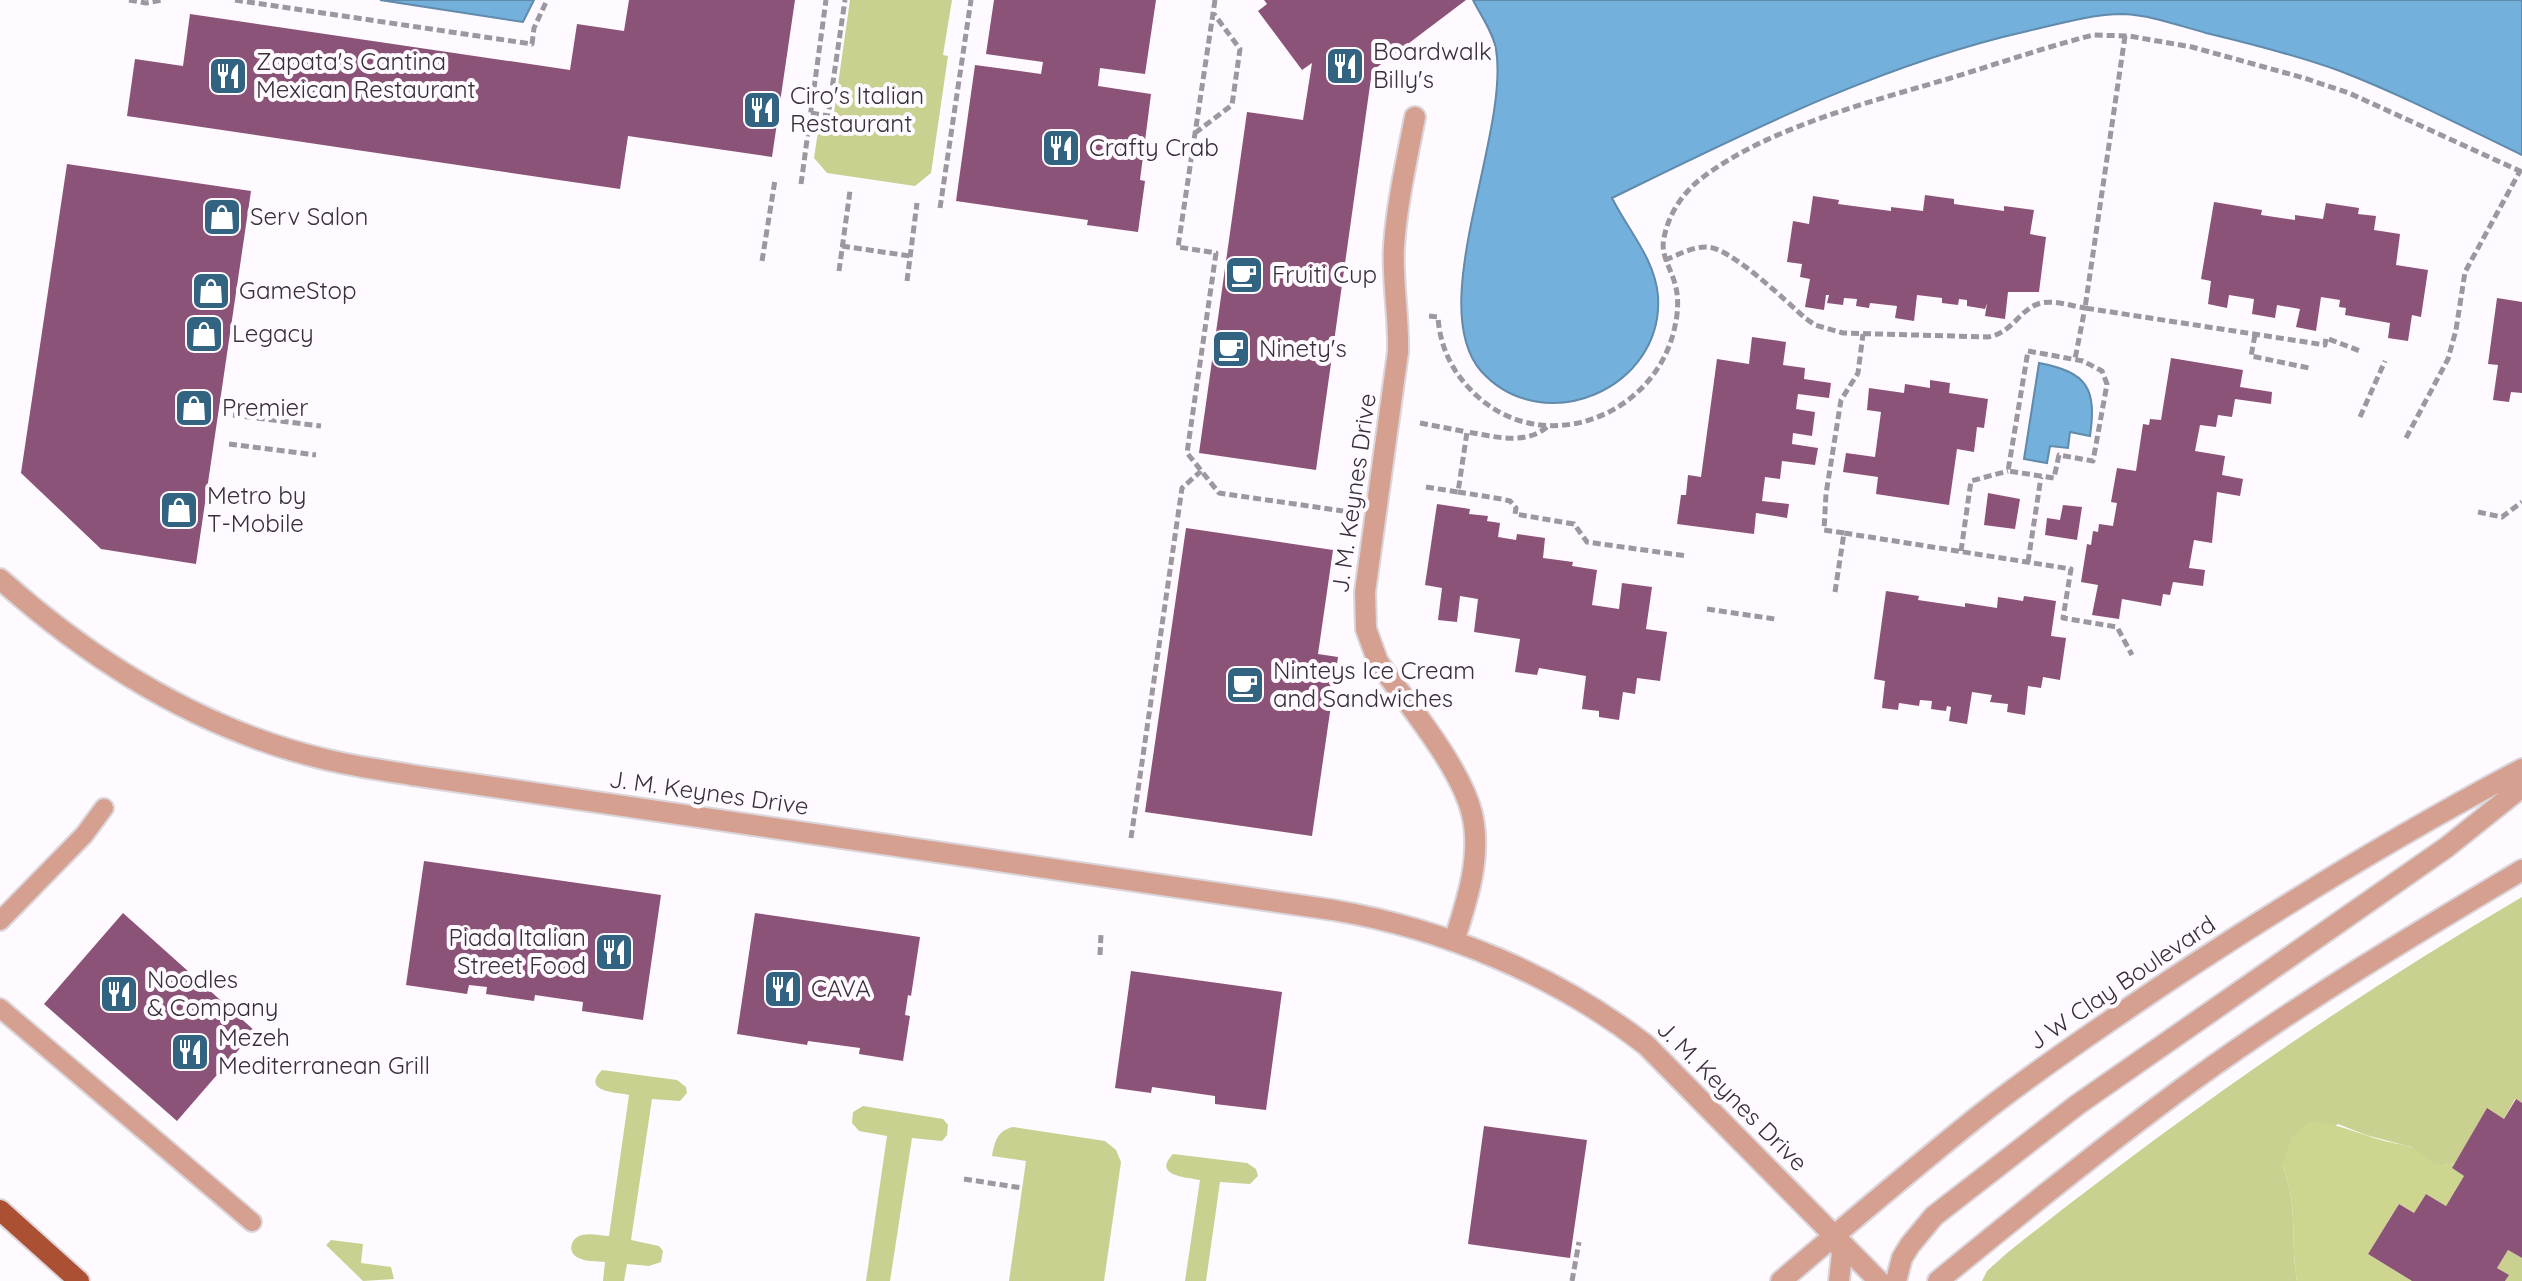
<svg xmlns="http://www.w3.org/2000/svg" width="2522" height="1281" font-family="Quicksand,sans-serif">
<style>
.green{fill:#c9d090}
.forest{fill:#cdd58f}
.water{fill:#73b0dc;stroke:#618aab;stroke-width:2}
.building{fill:#8c5378}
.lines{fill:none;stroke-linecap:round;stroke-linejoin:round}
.service-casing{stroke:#dad6db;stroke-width:22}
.minor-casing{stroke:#dad6db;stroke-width:24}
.tertiary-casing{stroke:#dad6db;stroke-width:24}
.primary-casing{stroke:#dad6db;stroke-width:24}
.path{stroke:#9d989f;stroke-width:5;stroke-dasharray:8 4;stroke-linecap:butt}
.service{stroke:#d6a090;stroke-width:18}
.minor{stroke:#d6a090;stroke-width:20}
.tertiary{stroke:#d6a090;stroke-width:20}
.primary{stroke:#ac5034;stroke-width:20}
.labels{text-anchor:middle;stroke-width:8;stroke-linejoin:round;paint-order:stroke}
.poi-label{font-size:24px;fill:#373039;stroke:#fefaff;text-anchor:start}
.street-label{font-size:24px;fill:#373039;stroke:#fefaff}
</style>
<rect width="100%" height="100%" fill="#fefaff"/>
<path class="green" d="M850 0H952L943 55 948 56 931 173 915 186 827 173 814 158 820 118 833 120Z
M2522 897V1103L2515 1099 2504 1119 2487 1109 2455 1163 2438 1166 2424 1159 2411 1147 2366 1135 2338 1124 2282 1165C2299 1203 2290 1241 2297 1281H1982L1987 1271 2007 1253C2170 1123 2341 1003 2522 897Z
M602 1070 677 1080 686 1087 687 1093 680 1101 652 1099 631 1240 659 1246 663 1251 661 1262 649 1266 627 1264 624 1281H603L605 1262C597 1261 586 1262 579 1258 566 1253 571 1237 582 1235 591 1233 601 1236 609 1236L629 1095C615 1092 581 1092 602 1070Z
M863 1106 943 1119 948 1125 947 1135 942 1141 912 1138 890 1281H866L887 1136 859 1131 852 1123 853 1112Z
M1013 1127 1105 1141 1116 1150 1121 1162 1104 1281H1009L1026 1161 992 1156C995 1141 997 1131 1013 1127Z
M1173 1154 1247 1163 1256 1169 1258 1176 1250 1184 1220 1182 1206 1281H1185L1200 1180C1186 1177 1152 1176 1173 1154Z
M331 1240 363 1244 361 1263 391 1267 394 1279 363 1281 326 1245Z
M2508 1250 2522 1258V1281H2505L2508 1275 2497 1268Z"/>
<path class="forest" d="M2310 1121C2339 1124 2357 1133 2384 1141 2392 1143 2402 1144 2410 1147 2432 1156 2423 1169 2455 1163L2452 1168 2464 1176 2446 1206 2426 1194 2414 1213 2399 1204 2368 1254 2412 1281H2297C2290 1241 2299 1203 2282 1165L2292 1137Z"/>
<path class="water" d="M380 0H534L523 22Z
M1473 0H2522V155C2462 126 2402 95 2340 71 2296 55 2252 44 2206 33 2180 26 2151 15 2123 14 2092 14 2058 24 2028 31 1881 64 1747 132 1612 198 1628 230 1655 259 1658 296 1664 389 1543 440 1481 371 1424 306 1510 134 1496 49 1493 32 1481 16 1473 0Z
M2039 363C2087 372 2097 388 2090 436L2070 432 2068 448 2050 446 2047 463 2024 459Z"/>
<path class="building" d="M629 0H795L772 157 628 136 620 189 127 116 135 59 183 66 190 14 570 70 577 24 624 31Z
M994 0H1156L1145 74 1100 68 1098 86 1151 94 1140 180 1145 181 1138 232 1087 225 1088 220 956 201 975 65 1041 74 1043 62 986 54Z
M1264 0H1466L1372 71 1316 470 1199 453 1247 112 1303 120 1312 63 1302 70 1258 11 1267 4Z
M67 164 251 191 196 564 101 549 21 473Z
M1925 195 1954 199V204L2004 211V206L2034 210 2030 234 2046 237 2039 292H2008L2005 319 1985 316 1987 303 1985 309 1967 306V300L1959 299 1958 305 1942 303V298L1917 295 1914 321 1895 318 1897 306 1870 303 1869 308 1856 306 1857 299 1844 298 1843 305 1827 303 1829 295H1826L1824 310 1805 307 1810 279 1800 277 1802 264 1787 262 1793 221 1809 224 1813 196 1839 200 1838 204 1891 211V207L1923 211Z
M2214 202 2262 210 2261 215 2295 220V215L2323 219 2326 203 2359 208 2358 214 2376 216 2374 230 2400 234 2396 265 2428 270 2421 317 2412 315 2408 341 2388 338 2390 323 2345 315 2346 308 2339 307 2340 300 2321 297 2316 331 2296 327 2300 309 2277 305 2275 318 2252 314 2254 299 2229 295 2227 308 2208 304 2211 281 2201 279Z
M2497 298 2522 302V393L2511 392 2509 402 2493 400 2498 365 2488 364Z
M1752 337 1786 342 1783 365 1805 368 1804 379 1831 383 1829 398 1798 394 1796 409 1815 412 1812 436 1793 433 1792 444 1818 448 1815 465 1782 461 1780 479 1765 477 1762 501 1789 504 1787 518 1756 513 1754 534 1677 524 1681 495H1686L1688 475 1701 477 1717 359 1749 364Z
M2171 358 2243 370 2240 387 2272 392 2271 404 2235 399 2232 417 2218 415 2216 427 2200 425 2195 451 2225 456 2222 475 2243 479 2240 496 2217 492 2212 543 2194 540 2189 568 2205 570 2203 586 2173 582 2170 595 2163 594 2161 606 2122 599 2119 619 2092 615 2098 585 2081 582 2087 544 2091 545 2093 531 2098 532 2099 524 2113 526 2117 503 2111 502 2117 468 2136 471 2143 424 2149 425 2150 419 2161 420Z
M1930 380 1950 383 1949 393 1988 399 1984 428 1977 427 1974 452 1957 449 1949 505 1876 494 1878 477 1843 472 1846 453 1875 457 1881 412 1867 410 1869 388 1904 393 1905 384 1930 388Z
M1988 493 2020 499 2015 529 1984 525Z
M1437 504 1470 509 1469 514 1488 516 1487 521 1500 523 1498 537 1516 540 1517 534 1545 538 1543 558 1573 562 1572 566 1597 570 1592 605 1619 609 1622 583 1652 587 1646 629 1667 632 1660 681 1637 678 1635 694 1623 692 1619 720 1599 717V711L1582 709 1586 676 1539 668 1537 675 1515 672 1520 639 1474 632 1478 599 1460 596 1457 622 1438 620 1442 588 1425 585Z
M2063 505 2082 507 2077 540 2045 535 2047 518 2060 520Z
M1186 528 1333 550 1318 654 1338 657 1312 836 1145 812Z
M1886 591 1919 596 1918 600 1965 607V603L1997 608 1998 597 2023 601 2024 596 2056 601 2051 636 2066 638 2060 680 2043 677 2041 688 2028 686 2025 715 2007 712 2008 704 1990 702 1992 695 1972 692 1967 724 1949 721 1951 707 1947 706 1946 711 1931 709 1932 701 1920 700 1919 706 1899 703 1898 710 1882 708 1885 681 1874 679Z
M424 861 661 895 643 1020 582 1011 583 1002 535 995 534 1001 486 994 487 987 469 985 467 994 406 985Z
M123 913 255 1031 177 1121 44 1004Z
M755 913 920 937 911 996 908 995 905 1015 910 1016 903 1061 859 1054 860 1048 808 1041 807 1045 737 1034Z
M1131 971 1282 992 1266 1110 1215 1104V1096L1152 1087 1151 1093 1115 1088Z
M2516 1099 2522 1103V1258L2508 1250 2497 1268 2509 1275 2505 1281H2412L2368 1254 2399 1204 2414 1213 2426 1194 2446 1206 2464 1176 2452 1168 2487 1108 2504 1119Z
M1484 1126 1587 1140 1570 1258 1468 1244Z"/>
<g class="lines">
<defs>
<path id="service" d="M0 921 84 835 104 808
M0 1008 252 1222"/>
<path id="minor" d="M1415 117C1407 159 1397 202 1394 246 1392 281 1399 316 1398 352L1365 592 1366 629 1378 662C1406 702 1461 767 1472 814 1482 856 1467 901 1454 941
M0 579C95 664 203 731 328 760 358 767 388 771 418 776L1333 910C1445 929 1556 975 1646 1045L1879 1281"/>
<path id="tertiary" d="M1835 1235 1842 1253 1839 1281
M1781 1281C1847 1225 1913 1168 1981 1114 2040 1068 2102 1026 2164 984 2280 907 2399 834 2522 769
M1896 1281 1902 1258 1910 1245 1934 1216 2077 1105 2447 847 2522 787
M1938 1281C2022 1212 2107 1143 2195 1079 2300 1003 2411 936 2522 870"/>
<path id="primary" d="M0 1210 79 1281"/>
</defs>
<use href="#service" class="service-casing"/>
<use href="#minor" class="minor-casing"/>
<use href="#tertiary" class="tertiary-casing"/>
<use href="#primary" class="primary-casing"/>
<path class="path" d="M129 0 146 3 162 0
M235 0 532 44 534 28 547 0
M1215 0 1178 247 1216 253 1187 453 1219 493 1343 511
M2125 36 2085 308 2325 345 2326 338 2360 351
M811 113 828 116 845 0
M1195 133 1232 105 1240 49 1214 14
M801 184 826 0
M940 208 971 0
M842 246 910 256
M1665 260C1678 255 1694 246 1708 247 1732 249 1786 301 1805 318L1815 325 1843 333 1988 337C2013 333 2020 308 2041 303 2055 300 2072 306 2085 308L2075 359
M762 261 775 180
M839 271 850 191
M907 281 917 203
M1429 316 1438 317C1440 349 1454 375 1477 396 1546 459 1657 415 1675 326 1678 313 1679 297 1675 284 1671 268 1660 255 1664 238 1668 215 1683 192 1702 178 1768 127 1874 101 1954 77 2000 63 2046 47 2093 35L2129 36 2192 47 2304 78 2349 93 2522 172
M2255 335 2251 356 2309 368
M2028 351 2083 361 2102 371 2107 384 2093 461 2059 455 2054 478 2008 471Z
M233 415 321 426
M2360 417 2385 361
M1420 423 1467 432
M2406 438 2448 359 2456 330 2465 272 2520 171
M229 444 316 455
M1426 487 1458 492 1467 432C1493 436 1524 446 1547 427
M1458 492 1502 499 1510 501 1516 508 1515 514 1574 524 1587 542 1687 556
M2478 512 2502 517 2522 502
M1844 533 1824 530 1826 494 1841 400 1858 373 1863 334
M1961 551 1971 481 2008 471
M2028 562 2041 477
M1835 592 1844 533 2071 569 2063 618 2117 627 2132 655
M1707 609 1775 619
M1131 838 1182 488 1201 471
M1100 955 1101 934
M964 1179 1022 1188
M1572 1281 1579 1242"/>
<use href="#service" class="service"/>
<use href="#minor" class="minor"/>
<use href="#tertiary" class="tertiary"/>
<use href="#primary" class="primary"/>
</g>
<defs>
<symbol id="restaurant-square" viewBox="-11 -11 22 22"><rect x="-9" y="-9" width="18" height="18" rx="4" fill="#326381" stroke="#fefaff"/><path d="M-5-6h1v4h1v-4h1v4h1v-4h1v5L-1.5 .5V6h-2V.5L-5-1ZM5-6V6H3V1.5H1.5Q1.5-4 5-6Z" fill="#fff"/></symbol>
<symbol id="shop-square" viewBox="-11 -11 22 22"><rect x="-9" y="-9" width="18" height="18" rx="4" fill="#326381" stroke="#fefaff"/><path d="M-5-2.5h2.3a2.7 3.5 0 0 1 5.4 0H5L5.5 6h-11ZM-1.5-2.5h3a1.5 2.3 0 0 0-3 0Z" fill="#fff"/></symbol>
<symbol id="cafe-square" viewBox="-11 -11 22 22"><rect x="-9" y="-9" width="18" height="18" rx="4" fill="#326381" stroke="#fefaff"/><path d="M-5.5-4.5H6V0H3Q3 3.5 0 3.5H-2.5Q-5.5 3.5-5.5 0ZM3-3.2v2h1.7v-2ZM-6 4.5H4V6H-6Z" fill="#fff"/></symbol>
</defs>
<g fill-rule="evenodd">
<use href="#restaurant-square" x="1323" y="44" width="44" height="44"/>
<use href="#restaurant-square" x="206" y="54" width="44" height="44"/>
<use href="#restaurant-square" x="740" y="88" width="44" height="44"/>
<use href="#restaurant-square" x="1039" y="126" width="44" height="44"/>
<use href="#shop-square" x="200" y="195" width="44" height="44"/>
<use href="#cafe-square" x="1222" y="253" width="44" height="44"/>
<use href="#shop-square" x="189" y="269" width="44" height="44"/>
<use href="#shop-square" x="182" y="312" width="44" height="44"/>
<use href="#cafe-square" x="1209" y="327" width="44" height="44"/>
<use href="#shop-square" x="172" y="386" width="44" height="44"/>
<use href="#shop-square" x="157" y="488" width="44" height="44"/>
<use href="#cafe-square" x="1223" y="663" width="44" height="44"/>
<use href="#restaurant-square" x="592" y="930" width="44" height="44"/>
<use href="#restaurant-square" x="761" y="967" width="44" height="44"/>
<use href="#restaurant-square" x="97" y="972" width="44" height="44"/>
<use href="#restaurant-square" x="168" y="1030" width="44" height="44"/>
</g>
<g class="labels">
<g class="poi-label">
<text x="1373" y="60">Boardwalk<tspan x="1373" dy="28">Billy's</tspan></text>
<text x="256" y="70">Zapata's Cantina<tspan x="256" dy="28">Mexican Restaurant</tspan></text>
<text x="790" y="104">Ciro's Italian<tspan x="790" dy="28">Restaurant</tspan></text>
<text x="1089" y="156">Crafty Crab</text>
<text x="250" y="225">Serv Salon</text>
<text x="1272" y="283">Fruiti Cup</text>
<text x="239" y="299">GameStop</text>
<text x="232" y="342">Legacy</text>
<text x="1259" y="357">Ninety's</text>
<text x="222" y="416">Premier</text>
<text x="207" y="504">Metro by<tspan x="207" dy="28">T-Mobile</tspan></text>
<text x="1273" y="679">Ninteys Ice Cream<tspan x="1273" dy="28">and Sandwiches</tspan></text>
<text x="586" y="946" text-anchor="end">Piada Italian<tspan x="586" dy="28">Street Food</tspan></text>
<text x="147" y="988">Noodles<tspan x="147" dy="28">&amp; Company</tspan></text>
<text x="811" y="997">CAVA</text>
<text x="218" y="1046">Mezeh<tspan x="218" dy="28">Mediterranean Grill</tspan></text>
</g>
<g class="street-label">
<text transform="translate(1354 493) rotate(-82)" y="8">J. M. Keynes Drive</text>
<text transform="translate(709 793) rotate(8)" y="8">J. M. Keynes Drive</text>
<text transform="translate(2122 983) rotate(-34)" y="8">J W Clay Boulevard</text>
<text transform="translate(1732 1096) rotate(45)" y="8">J. M. Keynes Drive</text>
</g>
</g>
</svg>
